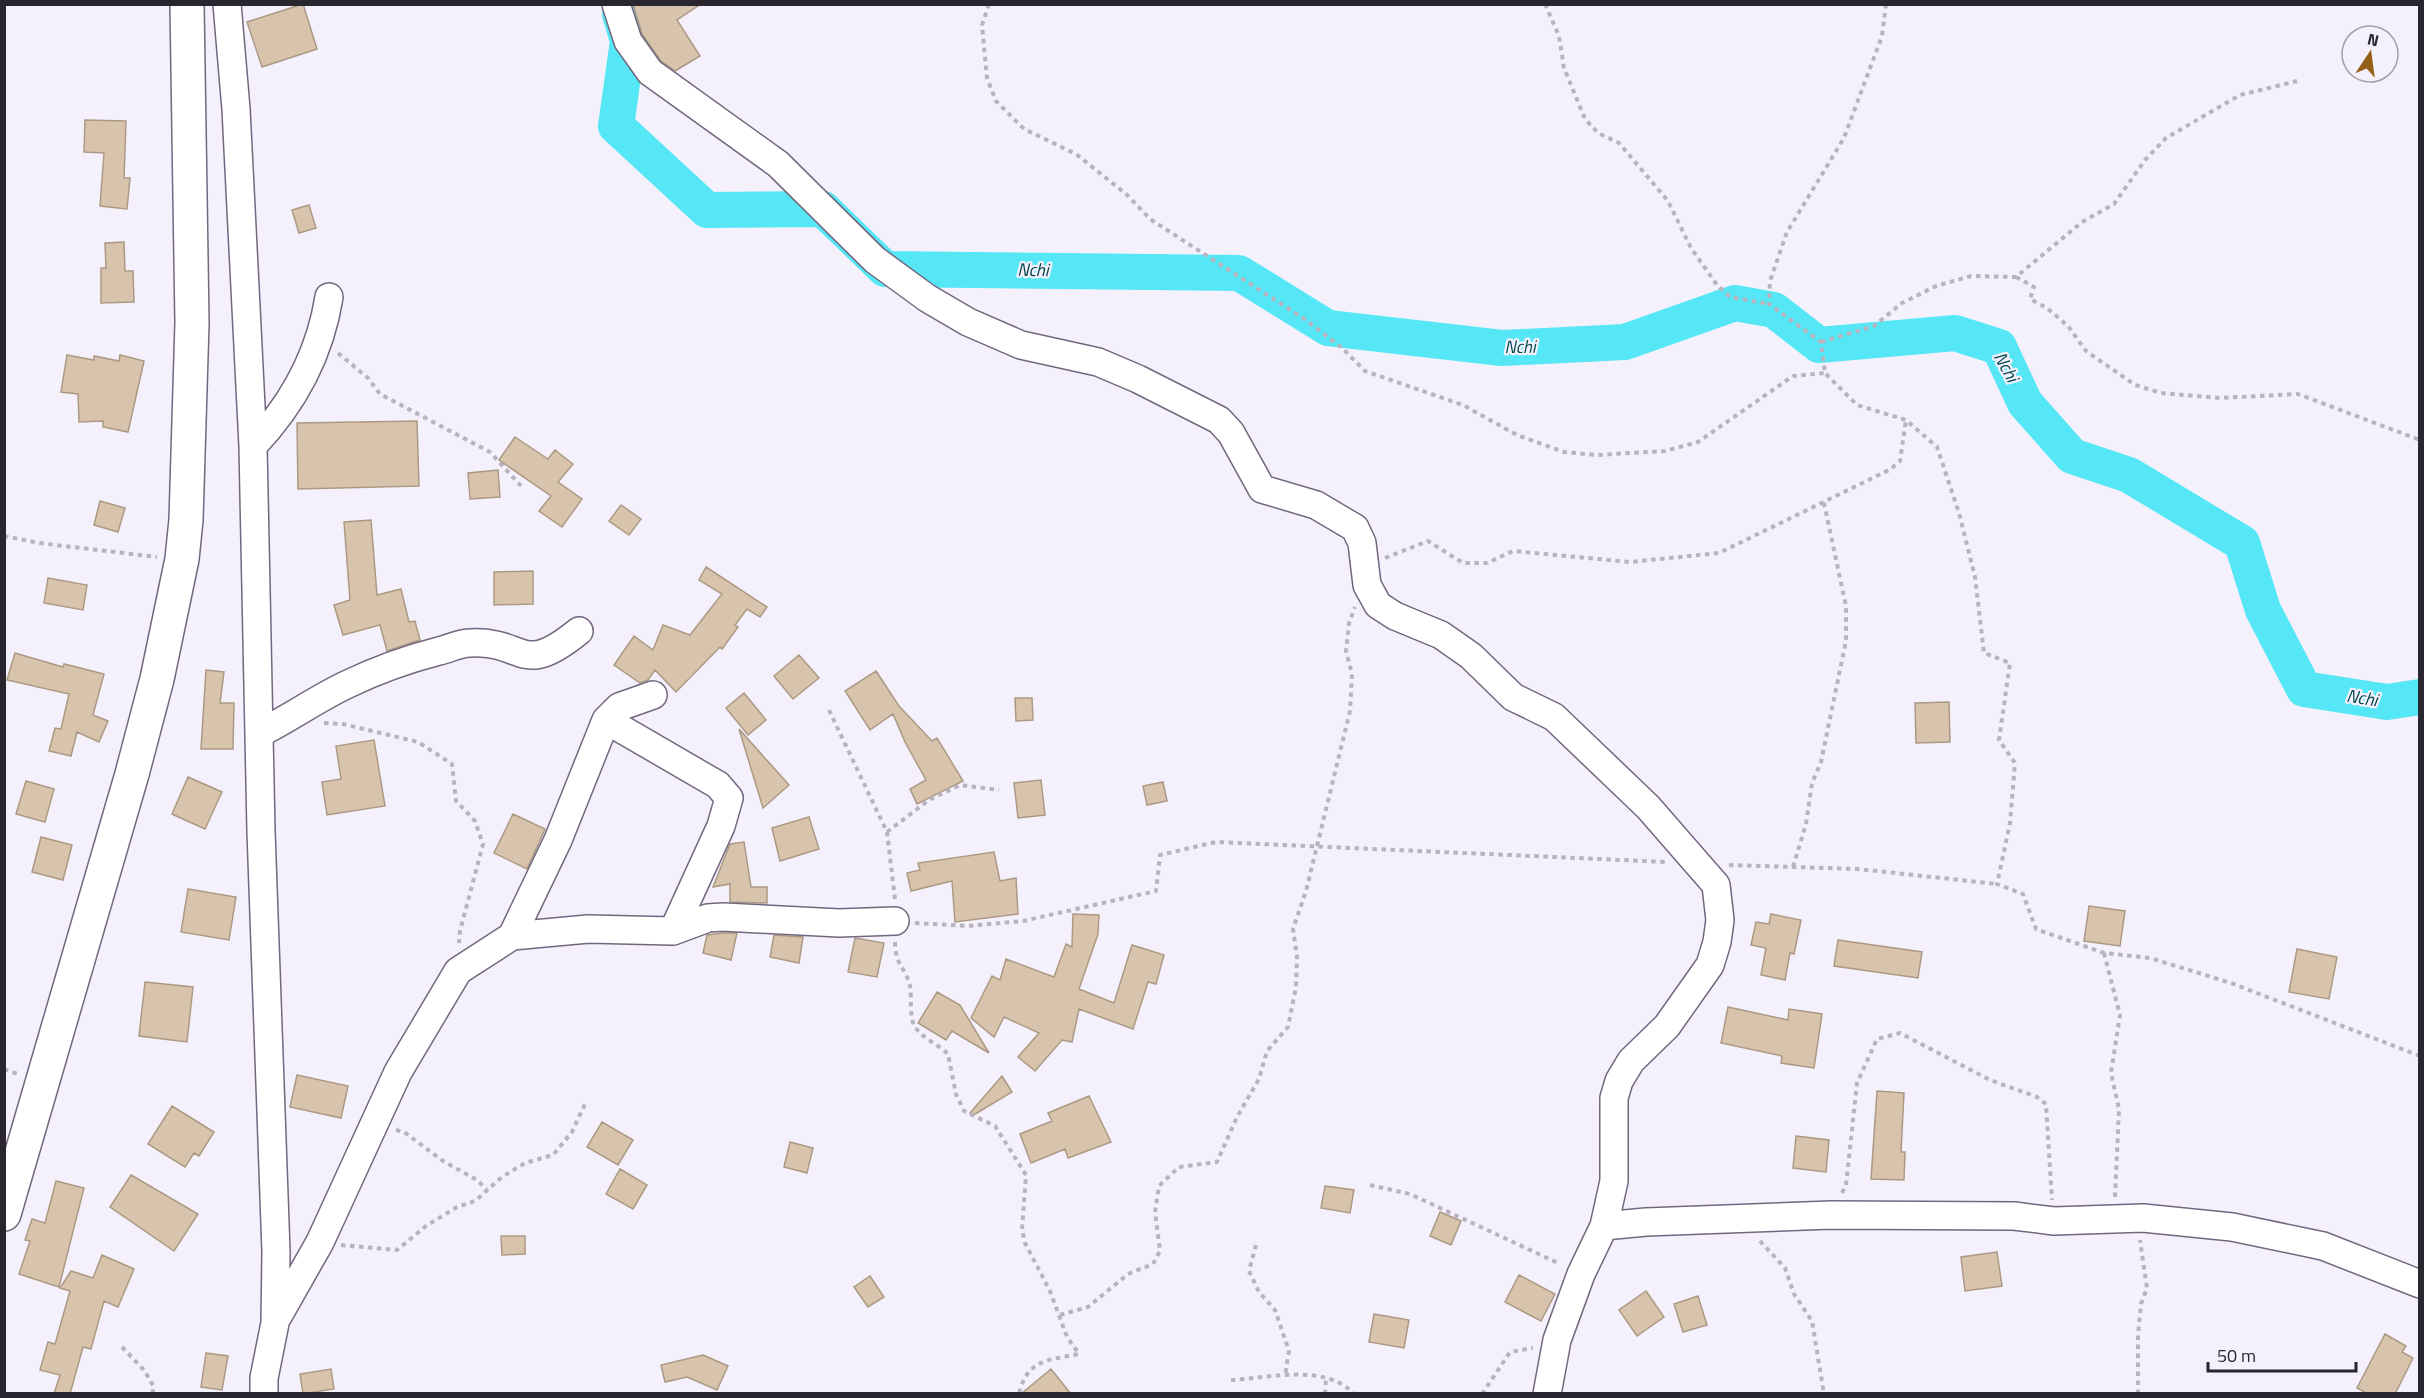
<svg xmlns="http://www.w3.org/2000/svg" width="2424" height="1398" font-family="'Titillium Web',sans-serif">
<style>
.lines{fill:none;stroke-linecap:round;stroke-linejoin:round}
.river{stroke:#55e7f6;stroke-width:36}
.building{fill:#d8c4ad;stroke:#ac9983;stroke-width:1.5}
.minor-casing{stroke:#72677f;stroke-width:30}
.highway-casing{stroke:#72677f;stroke-width:36}
.path{stroke:#b8b4bf;stroke-width:4;stroke-dasharray:4.5 4.5;stroke-linecap:butt}
.minor{stroke:#fff;stroke-width:27}
.highway{stroke:#fff;stroke-width:33}
.labels{text-anchor:middle;stroke-width:4.5;stroke-linejoin:round;paint-order:stroke}
.water-label{font-size:18px;font-style:italic;fill:#00464c;stroke:#f5f1fc}
</style>
<rect width="100%" height="100%" fill="#f5f1fc"/>
<g class="lines">
<path class="river" d="M620 14 628 41 616 126 707 210 823 209 885 269 1239 273 1328 328 1502 348 1625 342 1735 303 1774 310 1819 345 1955 333 1999 347 2025 403 2072 456 2129 475 2242 543 2263 610 2304 689 2387 702 2420 697"/>
</g>
<path class="building" d="M303 4 317 49 262 67 247 22Z
M633 4H701L677 20 700 56 675 71 661 61 642 34Z
M85 120 126 121 124 178H130L127 209 100 206 104 153 84 152Z
M309 205 316 228 299 233 292 210Z
M124 242 125 271H133L134 302 101 303V268H106L105 243Z
M67 355 94 360V356L119 361 120 355 144 361 128 432 103 427V421L79 422 78 394 61 392Z
M417 421 419 486 298 489 297 423Z
M515 437 548 459 555 450 573 464 558 482 582 499 562 527 539 511 551 496 499 460Z
M498 470 500 497 470 499 468 473Z
M100 501 125 508 118 532 94 525Z
M621 505 641 519 629 535 609 521Z
M371 520 377 595 401 589 409 622 415 621 420 640 387 651 380 625 343 635 334 605 350 600 344 522Z
M706 567 767 607 760 617 747 609 735 625 738 627 722 649 720 647 676 692 655 670 648 680 640 683 614 665 634 636 653 650 663 625 690 635 722 594 699 580Z
M533 571V604L494 605V572Z
M48 578 87 585 83 610 44 603Z
M15 653 63 667 64 664 104 674 93 715 108 721 99 742 77 732 71 756 49 751 55 728 61 729 69 694 7 680Z
M799 655 819 678 793 699 774 676Z
M206 670 224 672 220 703H234L233 749H201Z
M876 671 899 706 932 741 937 738 963 781 917 804 910 789 926 780 905 742 893 714 870 730 845 691Z
M744 693 766 720 748 735 726 708Z
M1015 698H1032L1033 720 1016 721Z
M1949 702 1950 742 1916 743 1915 703Z
M739 729 789 785 763 808Z
M374 740 385 806 327 815 322 782 341 779 336 746Z
M188 777 222 792 205 829 172 814Z
M1041 780 1045 815 1018 818 1014 783Z
M26 781 54 789 45 822 16 814Z
M1163 782 1167 801 1147 805 1143 786Z
M513 814 545 829 527 869 494 853Z
M809 817 819 849 780 861 772 828Z
M41 837 72 845 63 880 32 872Z
M744 842 751 887H767V903L730 902V884L713 887 730 844Z
M994 852 1000 881 1016 878 1018 914 955 922 952 881 911 891 907 873 920 870 918 863Z
M188 889 236 897 229 940 181 932Z
M2089 906 2125 911 2120 946 2084 941Z
M1073 914 1099 915 1098 934 1079 989 1114 1003 1132 945 1164 955 1156 984 1148 982 1133 1029 1079 1009 1072 1042 1062 1040 1035 1071 1018 1057 1039 1033 1004 1017 994 1037 971 1018 992 976 1000 980 1006 959 1054 977 1066 944 1072 947Z
M1771 914 1801 920 1794 954 1790 953 1785 980 1761 975 1766 948 1751 945 1756 922 1769 924Z
M723 933H737L731 960 703 953 707 935Z
M774 935 803 937 799 963 770 957Z
M855 938 884 943 877 977 848 972Z
M1838 940 1922 952 1918 978 1834 966Z
M2297 949 2337 957 2329 999 2289 992Z
M145 982 193 987 187 1042 139 1036Z
M937 992 960 1005 989 1053 952 1031 946 1040 918 1023Z
M1728 1007 1788 1020 1789 1009 1822 1014 1814 1068 1781 1063 1782 1056 1721 1043Z
M297 1075 348 1086 341 1118 290 1107Z
M1002 1076 1012 1092 972 1116 970 1113Z
M1877 1091 1904 1093 1901 1152H1905L1904 1180 1871 1179Z
M1089 1096 1111 1142 1068 1158 1065 1149 1031 1163 1020 1134 1052 1121 1048 1113Z
M172 1106 214 1132 199 1156 194 1153 185 1167 148 1144Z
M602 1122 633 1140 618 1165 587 1147Z
M1796 1136 1829 1140 1826 1172 1793 1168Z
M790 1142 813 1148 807 1173 784 1167Z
M620 1169 647 1185 633 1209 606 1194Z
M131 1175 198 1214 174 1251 110 1207Z
M56 1181 84 1188 59 1287 19 1274 30 1241 25 1240 32 1219 45 1223Z
M1325 1186 1354 1190 1350 1213 1321 1208Z
M1440 1212 1461 1221 1451 1245 1430 1236Z
M501 1236H525V1254L502 1255Z
M1997 1252 2002 1286 1965 1291 1961 1257Z
M102 1255 134 1269 118 1307 104 1301 91 1349 83 1347 70 1394H54L60 1375 40 1370 48 1342 55 1344 70 1291 60 1288 71 1271 93 1278Z
M1519 1275 1555 1294 1541 1321 1505 1302Z
M870 1276 884 1297 868 1307 854 1287Z
M1646 1291 1664 1317 1637 1336 1619 1310Z
M1698 1296 1707 1325 1683 1332 1674 1304Z
M1374 1314 1409 1320 1404 1348 1369 1342Z
M2385 1334 2406 1346 2402 1352 2413 1358 2395 1394H2368L2357 1388Z
M206 1353 228 1356 222 1390 201 1387Z
M703 1355 728 1366 717 1390 687 1377 665 1382 661 1365Z
M331 1369 334 1389 303 1394 300 1374Z
M1051 1369 1071 1394H1021Z"/>
<g class="lines">
<defs>
<path id="minor" d="M227 4 236 109 253 446 261 831 276 1252 275 1323 264 1378V1394
M616 4 628 41 650 72 778 164 875 260 927 298 968 322 1021 345 1098 362 1138 379 1219 420 1231 433 1262 489 1316 505 1355 528 1362 543 1367 585 1378 605 1395 616 1441 635 1471 656 1513 697 1554 717 1648 807 1716 885 1720 920 1717 942 1710 965 1667 1026 1631 1061 1619 1081 1614 1098V1181L1604 1226 1581 1274 1557 1340 1547 1394
M253 446C293 404 320 354 329 297
M606 720 718 785 729 798 721 826 673 931
M260 733C290 718 318 698 348 684 377 670 408 659 439 651 449 649 459 643 470 643 526 640 520 679 579 631
M512 936 558 840 606 720 619 707 653 695
M1604 1226 1646 1222 1831 1215 2014 1216 2054 1221 2143 1218 2232 1227 2323 1246 2420 1284
M278 1316 320 1242 398 1072 458 971 512 936 588 929 673 931 708 918 723 917 839 923 895 921"/>
<path id="highway" d="M4 1214 132 774 157 679 182 559 186 520 192 323 187 4"/>
</defs>
<use href="#minor" class="minor-casing"/>
<use href="#highway" class="highway-casing"/>
<path class="path" d="M989 4 982 25 987 78 996 101 1024 129 1076 154 1126 194 1150 219 1303 318 1341 347 1365 371 1463 405 1517 435 1564 452 1597 455 1665 451 1698 442 1793 376 1825 373
M1545 4 1559 36 1564 68 1585 119 1598 133 1619 143 1668 201 1691 248 1717 285 1730 297 1769 304
M1886 4 1882 36 1844 138 1787 232 1770 281 1769 304 1821 342 1825 373 1857 405 1906 420 1937 447 1959 513 1975 577 1984 653 2010 663 1999 740 2015 763 2010 823 1997 884 2023 894 2036 929 2104 953 2150 958 2231 983 2420 1056
M2016 277 2034 287 2030 299 2047 308 2068 326 2086 351 2135 385 2161 393 2220 398 2298 394 2420 440
M1821 342 1874 326 1902 303 1936 286 1971 276 2016 277 2082 222 2114 204 2145 160 2166 138 2240 95 2297 81
M338 353 368 378 380 394 490 452 521 486
M4 536 39 543 157 557
M1385 558 1428 541 1463 563H1487L1513 551 1630 562 1719 553 1891 469 1900 461 1906 420
M829 710 887 832 895 899
M324 723 343 724 418 742 452 764 456 801 475 821 483 844 460 931 459 943
M887 832 929 800 960 785 999 790
M1729 865 1858 869 1997 884
M1793 867 1806 824 1812 783 1821 762 1846 641V606L1824 503
M915 923 967 926 1023 921 1156 891 1160 855 1216 842 1667 862
M895 942C895 965 906 968 910 986 912 998 909 1018 915 1027 922 1038 939 1045 948 1054L956 1094 964 1111 995 1126 1026 1175 1022 1229 1025 1243 1050 1291 1067 1337 1079 1354C1049 1360 1027 1359 1019 1394
M2104 953 2120 1015 2111 1073 2119 1109 2115 1197
M4 1069 18 1074
M396 1130 404 1132 443 1161 477 1180 487 1190
M1370 1185 1410 1194 1560 1264
M1842 1193 1846 1185 1857 1083 1877 1039 1900 1033 1990 1080 2037 1097 2046 1104 2052 1200
M1760 1241 1785 1268 1794 1294 1812 1321 1824 1394
M341 1245 397 1250 426 1226 457 1207 475 1201 502 1177 525 1163 553 1155 572 1132 585 1104
M1256 1245 1249 1271 1259 1292 1275 1310 1289 1351 1285 1376
M1060 1315 1088 1307 1128 1274 1153 1264 1160 1251 1155 1212 1159 1186 1179 1167 1217 1162 1237 1117 1259 1079 1267 1051 1288 1027 1296 987 1297 957 1293 929 1306 891 1350 711 1352 674 1346 651 1349 623 1355 607
M122 1347 144 1370 154 1387 152 1394
M1231 1380C1268 1378 1326 1363 1354 1394
M1325 1394 1326 1378
M1482 1394 1510 1352 1533 1348
M2138 1394V1335L2141 1304 2147 1288 2140 1240"/>
<use href="#minor" class="minor"/>
<use href="#highway" class="highway"/>
</g>
<g class="labels">
<g class="water-label">
<text transform="translate(1033 270) rotate(1)" y="6">Nchi</text>
<text transform="translate(1520 347) rotate(-1)" y="6">Nchi</text>
<text transform="translate(2006 367) rotate(61)" y="6">Nchi</text>
<text transform="translate(2362 698) rotate(9)" y="6">Nchi</text>
</g>
</g>
<rect width="2424" height="1398" fill="none" stroke="#2a2630" stroke-width="12"/>
<g transform="translate(2370 54) rotate(13)"><circle r="28" fill="#f5f1fc" stroke="#a4a0aa" stroke-width="1.5"/>
<path d="M0-4.5L10 22L0 15L-10 22Z" fill="#955f17"/>
<text y="-9" font-size="16" font-weight="bold" text-anchor="middle" fill="#2a2630">N</text>
</g>
<path d="M2208 1362v9h148v-9" fill="none" stroke="#2a2630" stroke-width="3"/>
<text x="2217" y="1362" font-size="18" fill="#2a2630" stroke="#f5f1fc" stroke-width="4.5" paint-order="stroke">50 m</text>
</svg>
